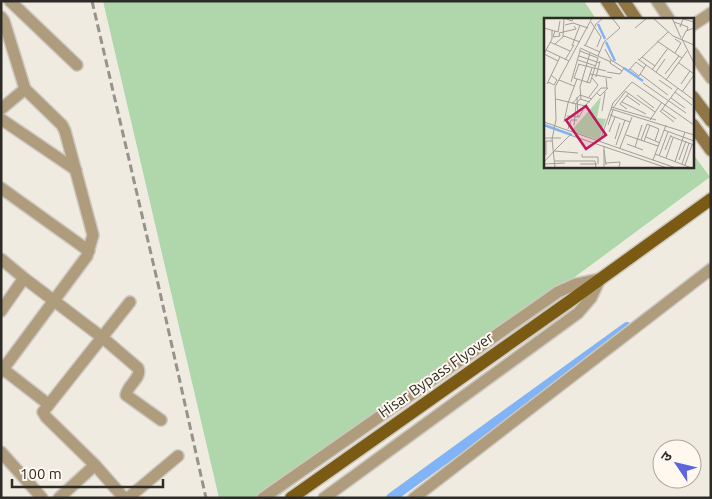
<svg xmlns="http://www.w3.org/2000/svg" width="712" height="499" font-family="Ubuntu,'Noto Sans Devanagari',sans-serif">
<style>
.green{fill:#afd7ab}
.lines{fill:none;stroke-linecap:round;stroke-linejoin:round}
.canal{stroke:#81b4f6;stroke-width:10}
.street-casing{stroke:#cdc8c0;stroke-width:14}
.secondary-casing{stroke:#cdc8c0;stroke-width:15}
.primary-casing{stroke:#cdc8c0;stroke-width:15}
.street{stroke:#af9c7d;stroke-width:11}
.secondary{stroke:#917645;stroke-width:12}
.primary{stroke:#7b5a13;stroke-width:12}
.rail{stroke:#97938c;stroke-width:3;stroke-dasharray:8 4;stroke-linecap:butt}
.labels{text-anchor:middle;stroke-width:4;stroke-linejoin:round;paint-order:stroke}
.street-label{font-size:15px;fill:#2d2b27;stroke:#fef8ee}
.inset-river{fill:none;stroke:#81b4f6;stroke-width:2.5}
.inset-road{fill:none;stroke:#a29e97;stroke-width:1}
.view{fill:#c2185b;fill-opacity:0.15;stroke:#c2185b;stroke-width:2.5}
.inset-edge{fill:none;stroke:#2d2b27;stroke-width:2.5}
</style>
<rect width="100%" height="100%" fill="#f0ebe1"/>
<path class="green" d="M103 1H584L596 19H546V166H693V154L710 177 276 498H219Z"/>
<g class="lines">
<path class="canal" d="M391 498 627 327"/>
<defs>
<path id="street" d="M10 1 77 65
M657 1 669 19
M1 17 4 21 25 89 1 109
M693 25 711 13
M693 53 711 78
M1 119 76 170
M1 188 89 251
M1 259 24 278 103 338 138 368C142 378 128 384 126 395L161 420
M1 311 24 278
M3 369 48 404
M1 372 87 256 93 235 65 131 62 125 25 89
M1 452 42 498
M59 498 95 465
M124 498 95 465 46 417 43 412 130 302
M128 498 178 456
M263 498 558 292 576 284 599 279
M324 498 578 313 591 298 600 279
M414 498 711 269"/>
<path id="secondary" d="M607 1 619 19
M624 1 636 19
M693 97 711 121
M693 125 711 150"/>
<path id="primary" d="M291 498 570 301 711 199"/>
</defs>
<use href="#street" class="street-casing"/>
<use href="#secondary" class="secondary-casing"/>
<use href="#primary" class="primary-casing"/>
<use href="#street" class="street"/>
<use href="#secondary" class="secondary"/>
<use href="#primary" class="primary"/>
<path class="rail" d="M92 1 159 288 206 498"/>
</g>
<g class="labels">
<g class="street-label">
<text transform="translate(436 375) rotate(-35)" y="5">Hisar Bypass Flyover</text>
</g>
</g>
<g transform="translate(544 18)">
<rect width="150" height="150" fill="#f0ebe1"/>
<path d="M57 79 53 100 62 101 55 122 27 113Z" fill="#afd7ab"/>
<path class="inset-river" d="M54 6 61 21M62 24 71 43M80 50 99 63M0 107 28 117"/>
<path class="inset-road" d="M109 0 129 18 150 27M128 0 137 20M47 4 57 19 53 29M130 4 144 9 143 13M21 7 29 5 44 10M136 9 139 1 150 4M0 10 14 14 16 3M91 10 103 0M11 13 9 19 16 18 15 15 32 11 30 8M19 19 20 0 28 3 29 0M138 21 142 13 150 10M138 21 150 45M113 23 138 40M6 24 26 33M11 26 20 18 36 24M40 27 56 34M28 28 36 7M41 28 52 6 59 0M36 30 67 44M61 31 67 42 66 45 78 53M2 32 25 43M131 35 137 25 131 21M0 36 8 21V12M0 36 14 43M35 38 56 45M54 38 60 24 76 10 68 0M98 39 111 48M94 41 150 82M21 42 30 27M34 42 52 48M95 42 124 14M135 45 150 56M34 46 62 53M35 46 30 60 46 65 54 40 36 33V31M86 51 95 58 102 47M85 52 92 44 100 50M108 52 124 30M63 54 76 56 80 50 67 42M112 54 121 41M46 56 68 60M96 56 124 77M121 56 135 38M52 59 56 43M15 62 30 68M115 62 128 71M122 62 143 33M4 64 10 67 13 62 7 57M27 64 36 33M43 65 48 50M99 65 142 95M3 66 16 39M137 66 146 53M81 73 111 94M131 74 148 87M138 74 150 57M53 75 56 78 64 70M93 77 110 90M83 78 96 87M33 79 34 99M45 79 54 67 48 60M127 80 141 90M12 81 41 88 57 70H63L62 60M37 81 36 69 46 35M78 84 102 96M24 85 33 61M28 86 36 77 48 81M31 87 36 81 46 84M67 89 112 102M69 90 81 74M67 91 150 117M83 91 76 86 84 76M118 91 132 101M58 93 61 74M116 93 130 104M116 94 134 70M66 97 86 104M23 98 35 99 39 92M106 102 118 84M0 104 132 150M20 104 24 85M30 107 32 87M64 107 69 92M24 111 27 102H33M120 112 150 123M65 114 71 99M82 117 114 128M126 118 150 127M102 119 116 125M0 120H17M71 121 76 105M97 122 103 106 115 111 111 123M56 123 69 85 88 64 150 107M100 123 106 107M83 126 99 132M72 127 81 102M60 128V150M91 129 98 107M76 130 88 99M60 132 62 147M121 132 127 117M10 133 26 117 123 150M38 136V139H54V146M111 136 145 149M2 137V123H9M115 138 124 114M122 140 129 120M109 142 122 107M135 142 142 123M11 143H51L52 150M0 144 10 133 34 135M131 144 141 114M62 145 76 144 75 150M0 146 21 145M36 146H53M138 146 145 125M141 147 148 127M11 150 8 121 12 102 11 69 48 0"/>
<path class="view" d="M42 88 62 117 42 131 22 102Z"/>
<rect width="150" height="150" class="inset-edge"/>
</g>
<rect width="712" height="499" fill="none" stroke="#2d2b27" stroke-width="5"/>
<g transform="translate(677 464) rotate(305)"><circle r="24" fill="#fef8ee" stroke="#aaa69e"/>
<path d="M0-4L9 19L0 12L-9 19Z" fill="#5d65dc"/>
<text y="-8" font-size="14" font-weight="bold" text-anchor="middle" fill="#2d2b27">उ</text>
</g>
<path d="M12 479v8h151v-8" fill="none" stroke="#2d2b27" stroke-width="2.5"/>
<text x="20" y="479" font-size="15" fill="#2d2b27" stroke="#fef8ee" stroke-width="4" paint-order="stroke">100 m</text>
</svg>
